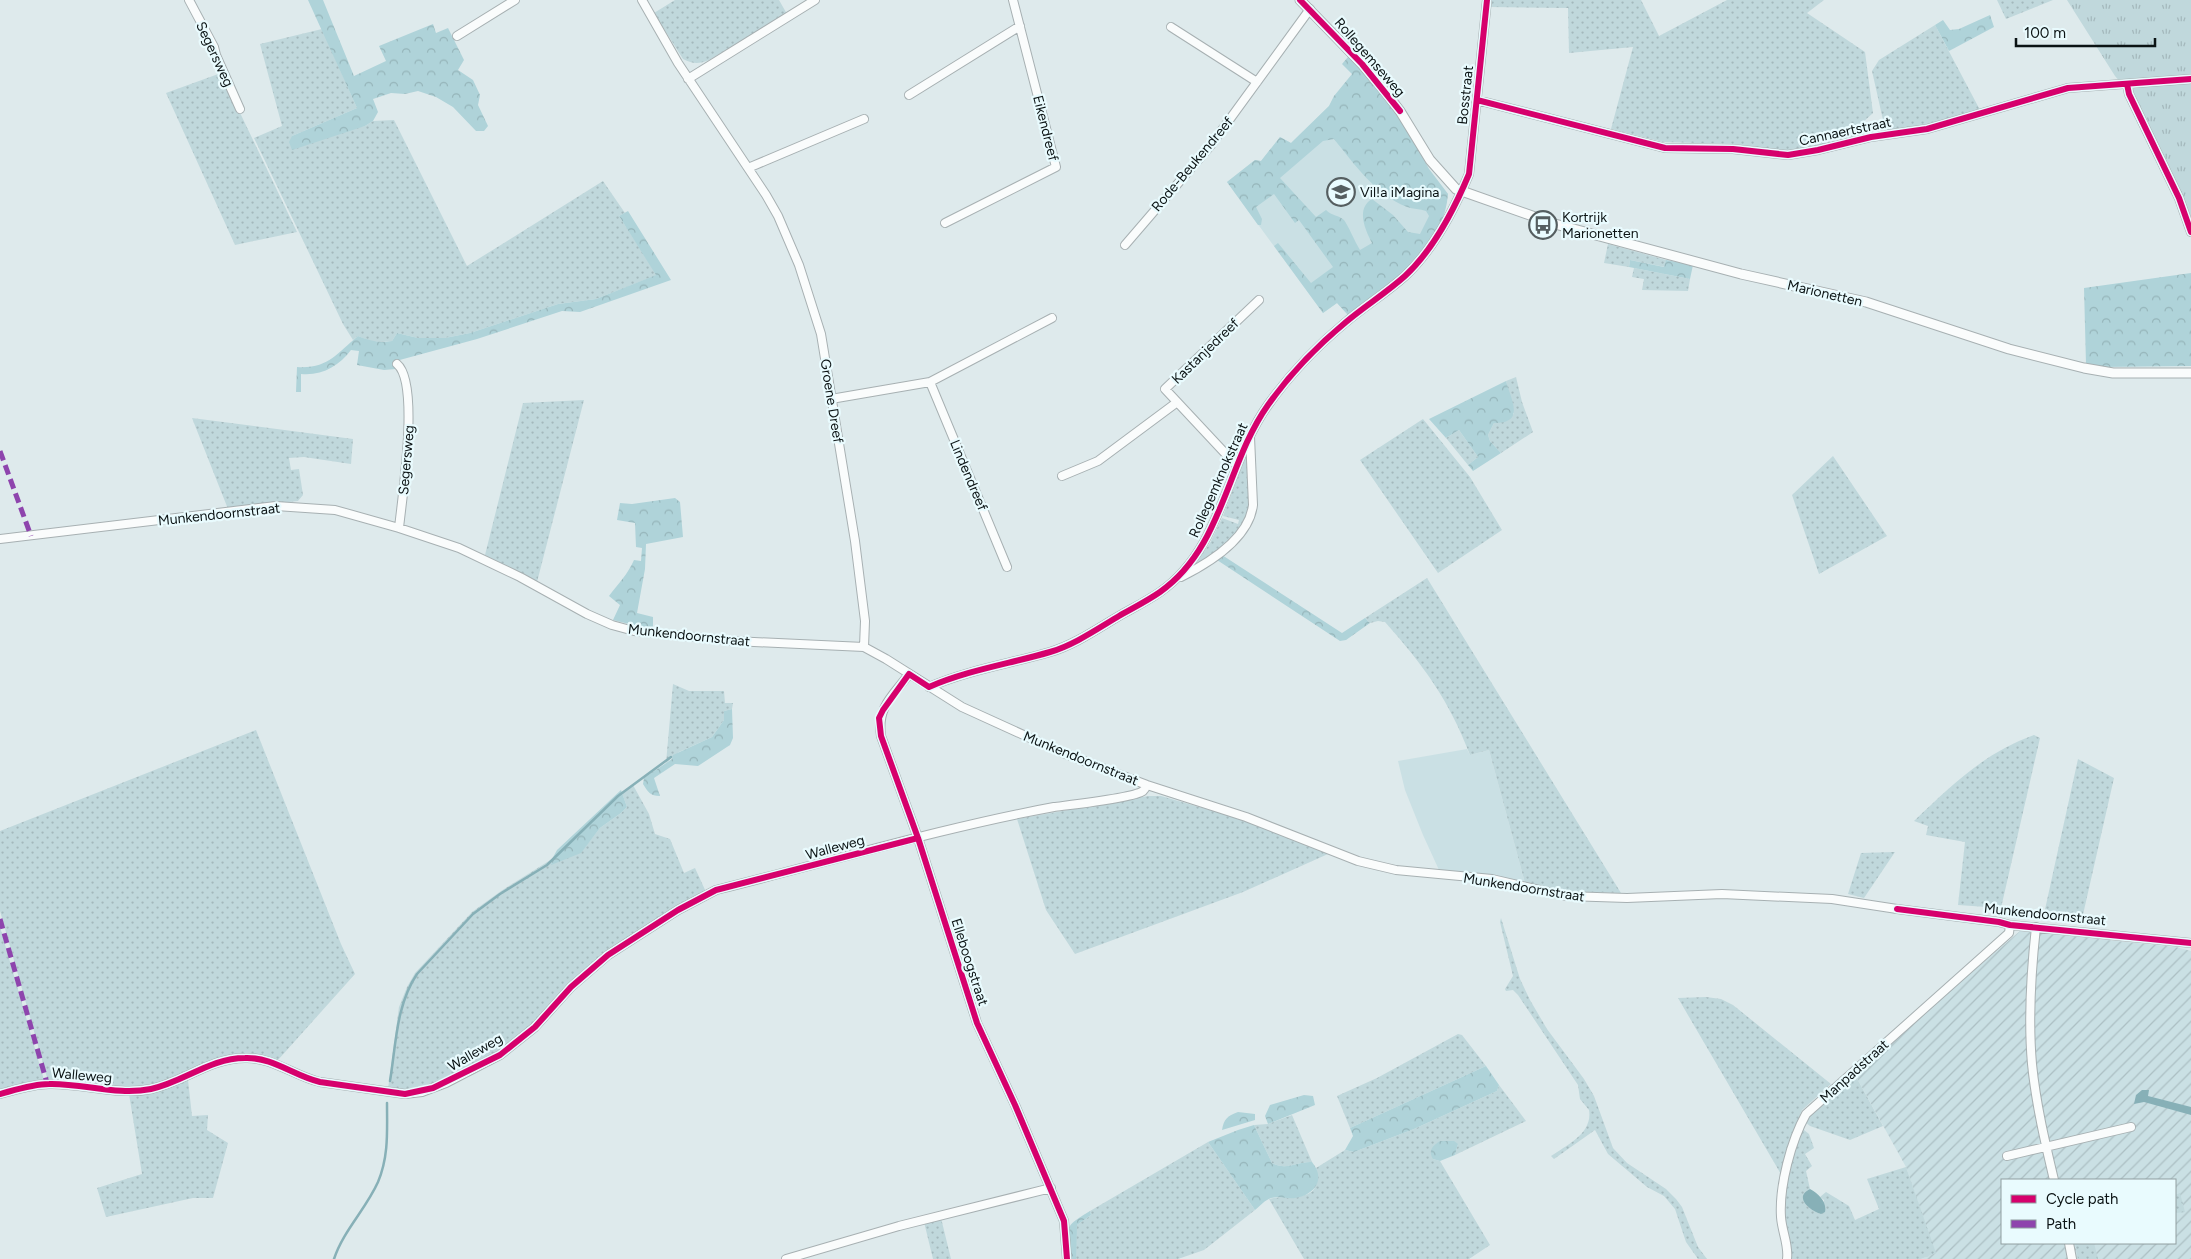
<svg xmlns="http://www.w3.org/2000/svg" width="2191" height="1259" font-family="Figtree,sans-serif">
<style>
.built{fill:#cae0e4}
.industrial{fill:url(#industrial-furrows);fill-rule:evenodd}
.grass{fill:url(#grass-dots)}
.forest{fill:url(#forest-crowns);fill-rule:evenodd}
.park{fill:url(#park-tufts)}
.water{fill:#87b0b7}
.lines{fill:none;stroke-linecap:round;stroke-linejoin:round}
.stream{stroke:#87b0b7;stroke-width:2.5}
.minor-casing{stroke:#a7b0b2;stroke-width:10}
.tertiary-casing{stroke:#a7b0b2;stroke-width:11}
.minor{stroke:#fafcfc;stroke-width:8}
.tertiary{stroke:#fafcfc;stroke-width:9}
.quiet{stroke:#8e44ad;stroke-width:5;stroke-dasharray:10 5;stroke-linecap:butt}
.cycleway-casing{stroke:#e9fbfe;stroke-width:9}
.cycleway{stroke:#d6006c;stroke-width:6}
.labels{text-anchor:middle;stroke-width:4.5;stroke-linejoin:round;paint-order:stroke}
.street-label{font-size:14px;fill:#0b1314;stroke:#e9fbfe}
.poi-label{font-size:14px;fill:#0b1314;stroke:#e9fbfe;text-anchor:start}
</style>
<defs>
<pattern id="industrial-furrows" width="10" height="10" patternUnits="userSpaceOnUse" patternTransform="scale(1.25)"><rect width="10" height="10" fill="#cae0e4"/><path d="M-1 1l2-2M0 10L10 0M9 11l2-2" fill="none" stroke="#acbfc3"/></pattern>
<pattern id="grass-dots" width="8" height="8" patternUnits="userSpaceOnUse" patternTransform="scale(1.25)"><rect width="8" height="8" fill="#c0d8dc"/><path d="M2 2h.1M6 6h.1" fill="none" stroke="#a4b8bc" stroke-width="1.8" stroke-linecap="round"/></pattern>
<pattern id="forest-crowns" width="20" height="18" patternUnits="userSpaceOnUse" patternTransform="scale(1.25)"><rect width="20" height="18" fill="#afd3d9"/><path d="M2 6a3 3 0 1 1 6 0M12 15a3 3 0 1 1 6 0" fill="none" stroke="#95b4b9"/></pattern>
<pattern id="park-tufts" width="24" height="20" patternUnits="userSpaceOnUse" patternTransform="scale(1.25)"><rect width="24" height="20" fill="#c0d8dc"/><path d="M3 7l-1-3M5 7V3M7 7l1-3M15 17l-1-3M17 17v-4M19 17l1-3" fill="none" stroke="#a4b8bc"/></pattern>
</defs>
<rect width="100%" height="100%" fill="#deeaec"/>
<path class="built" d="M1334 96 1385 98 1406 127 1429 169 1448 194 1445 209 1348 315 1337 303 1323 313 1227 182 1255 160 1261 161 1280 137 1291 143 1329 106Z
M1467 749 1470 755 1489 750 1525 883 1495 875 1439 870 1423 835 1405 790 1398 761Z"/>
<path class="industrial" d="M2020 931 2176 947 2191 951V1259H1921L1935 1253 1906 1167 1854 1073ZM2002 1180H2175V1243H2002Z"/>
<path class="grass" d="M675 0H779L787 14 709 60C699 64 693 64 683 59L654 13Z
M1492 0H1641L1659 36 1727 0H1824L1807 13 1865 52 1873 113 1861 124 1868 132 1802 151 1780 150 1734 144 1663 142 1611 129 1633 47 1569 53 1568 8 1491 7Z
M1997 0H2053L2006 19Z
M1935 25 1980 110 1939 123 1890 131 1885 129 1872 71 1879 60Z
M322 29 357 108 292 136 365 126 373 121 394 120 467 266 603 181 625 213 619 216 657 275 596 299 558 304 470 333 445 338H418L397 333 392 341 372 342 358 336 353 340 343 324 254 138 282 126 260 44Z
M221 73 297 232 235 245 166 93Z
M1608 244 1666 260 1665 267 1630 260 1629 267 1604 263Z
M1634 268 1690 279 1688 291 1642 290 1644 279 1632 277Z
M1516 377 1522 402 1533 432 1501 453 1490 441 1488 435 1494 423 1514 414 1506 381Z
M584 400 537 582 485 555 523 403Z
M192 418 353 439 351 464 304 457 289 458 291 470 299 469 303 495 298 501 228 509Z
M1423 419 1470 477 1502 530 1438 573 1360 460Z
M1459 430 1478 457 1468 465 1446 438Z
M1246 455H1249C1249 472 1254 499 1249 514 1241 537 1215 553 1196 566H1194L1210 543 1222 518 1238 524 1239 520 1223 516Z
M1833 456 1887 536 1819 574 1792 495Z
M1427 578 1621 893 1561 891 1525 883 1489 750 1470 755C1449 700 1424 666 1385 622L1378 621 1370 623 1365 618Z
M673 684 689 691H724L725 703H733L732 709 724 711V720L712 737 679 752 666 763Z
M256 730 341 944 355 974 278 1060C221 1040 195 1076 143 1087 118 1092 75 1083 48 1081L0 911V831Z
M2034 735 2040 738 2001 908 1958 905 1965 842 1926 835 1928 826 1914 821C1952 785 1984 753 2034 735Z
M2078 759 2114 778 2082 919 2044 914Z
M633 785 649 814 655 834 670 839 684 873 695 868 706 892 594 961 570 982 528 1028 490 1056 440 1082 425 1087 413 1089H388L399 1007 407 987 415 973 472 912 501 891 552 859 551 864 581 852 600 828 621 813 627 807 622 793Z
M1148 796H1161L1244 820 1328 854 1243 892 1075 954 1046 910 1017 819Z
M1895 852 1864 898 1848 894 1861 853Z
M1501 918 1520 979 1530 1000 1547 1029 1584 1079 1594 1096 1613 1148 1627 1163 1666 1189 1676 1199 1682 1207 1698 1247 1707 1259H1698L1686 1242 1675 1209 1664 1196 1647 1187 1608 1154 1595 1130 1554 1159 1551 1156C1567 1145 1593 1133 1589 1110L1580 1099 1578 1085 1518 995 1513 990 1506 991 1505 989 1513 976 1500 922Z
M0 927 44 1080 0 1090Z
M1706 997 1721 999 1733 1005 1831 1084 1802 1110 1795 1128 1782 1176 1678 998Z
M1458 1034 1462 1035 1486 1066 1350 1128 1337 1096 1377 1078Z
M1854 1073 1883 1126 1850 1140 1810 1126 1805 1122 1807 1117Z
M188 1080 192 1116 208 1115 207 1130 228 1143 213 1198H193L106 1217 97 1188 142 1174 129 1094 151 1093Z
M1499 1085 1526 1121 1455 1155 1458 1144 1433 1159 1440 1161 1490 1245 1469 1259H1304L1269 1199C1291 1194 1324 1205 1316 1168L1345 1150 1354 1152 1414 1129 1497 1091Z
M1292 1115 1312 1162C1298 1161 1287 1171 1272 1163L1254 1125 1268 1124Z
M1804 1130 1809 1134 1814 1148 1805 1154 1812 1166 1806 1171 1810 1189C1793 1197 1810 1211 1821 1214L1824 1200 1820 1197 1826 1192 1849 1206 1855 1220 1879 1209 1867 1179 1906 1167 1936 1253 1921 1259H1790C1782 1207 1784 1181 1801 1131Z
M1208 1142 1255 1210 1204 1250 1178 1259H1076V1229L1077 1225 1091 1215 1090 1211Z
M2180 1193 2185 1212 2177 1213 2175 1208V1195Z
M941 1218 951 1259H933L924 1222Z
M2075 1243H2094L2098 1259H2078Z"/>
<path class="forest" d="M308 0H323L354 76 386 61 379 46 433 24 436 33 448 28 464 60 458 70 473 80 480 95 478 105 488 126 484 131H476L453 107 436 97 418 91 405 94 391 93 373 99 378 112 373 121 365 126 292 150 289 142 292 136 357 108Z
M1990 15 1994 27 1949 51 1935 25 1943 20 1950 30 1959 29Z
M1348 57 1364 71 1385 98 1406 127 1429 169 1448 194C1444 249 1390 285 1351 316L1348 315 1337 303 1323 313 1274 246 1278 243 1311 283 1333 267 1299 220 1295 223 1274 194 1256 207 1262 219 1261 225H1258L1227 182 1255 160 1261 161 1280 137 1291 143 1329 106 1334 96 1352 74 1342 64ZM1334 139C1355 165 1375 194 1407 207 1413 209 1420 209 1426 211L1429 216 1420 234 1408 232 1393 215 1372 199C1355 209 1366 231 1372 243L1360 250C1355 242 1348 225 1344 220 1339 215 1332 216 1326 210L1316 217 1280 178 1323 141Z
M628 211 671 280 580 312 562 311 477 339 396 361V369L384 370 357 365 359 351 351 350C339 366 322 376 301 374V392H296L297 367C328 369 336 354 358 336 370 341 379 343 392 341L397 333 418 338H445L470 333 558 304 596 299 656 275 619 216Z
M1630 260 1664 267 1666 260 1693 265 1690 279 1629 267Z
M2191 273V366L2100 367 2086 364 2084 288Z
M1506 381C1512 402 1525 423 1494 423L1488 435 1490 441 1501 453 1473 471 1468 465 1478 457 1459 430 1446 438 1429 419Z
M675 498 680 502 683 537 646 544 645 569 637 613 653 617V630L613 620 620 605 609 596C618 584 628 574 634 560L641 561 642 548 636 547 635 523 617 520 620 503 632 504Z
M1222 555 1342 633 1365 618 1370 623 1346 640 1340 641 1217 560Z
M732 709 733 738 730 745 698 766 675 764 654 778 660 796C650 796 648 792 643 784L644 778 672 759 673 755 712 737 724 720V711Z
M621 790 627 807 621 813 600 828 581 853 551 865 552 859 557 850Z
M1486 1066 1499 1085 1497 1091 1414 1129 1354 1152 1345 1150 1353 1136 1350 1128Z
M1304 1095 1313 1096 1315 1105 1268 1124 1265 1116 1270 1105Z
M1238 1112 1255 1114V1120L1222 1130C1224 1119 1227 1116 1238 1112Z
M1254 1125 1272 1163C1287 1171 1298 1161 1312 1162 1326 1179 1315 1195 1295 1198 1287 1199 1279 1196 1271 1198 1265 1200 1260 1206 1255 1210L1208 1142 1238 1130Z
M1440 1141H1454L1458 1144 1455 1155 1440 1161 1433 1159C1428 1151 1432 1146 1440 1141Z
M1090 1211 1091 1215 1077 1225 1076 1259H1070C1069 1227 1060 1229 1090 1211Z"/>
<path class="park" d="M2067 0H2191V217L2142 111 2135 99 2115 76Z"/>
<path class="water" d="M2142 1090H2149L2148 1096 2191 1107V1115L2144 1102 2134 1104 2136 1095Z
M1810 1189C1819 1194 1827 1202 1825 1212L1821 1214C1810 1211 1793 1197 1810 1189Z"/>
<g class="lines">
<path class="stream" d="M390 1081C396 1045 396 1005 417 974L473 914 500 894 547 865 618 796 671 757
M334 1259C343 1231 366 1209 378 1182 389 1156 387 1130 387 1103"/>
<defs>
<path id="minor" d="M189 0 214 47 216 55 240 109
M642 0 678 63 766 195 778 216 799 265 821 334 855 541 865 621 864 647
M1171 27 1257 82
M457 36 515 0
M688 79 815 0
M2127 84 2129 94 2179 198 2191 232
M909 95 1020 26
M1477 100 1665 148 1733 149 1788 155 1818 150 1871 137 1927 129 2068 88 2191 79
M748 168 864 119
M945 223 1056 167 1013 0
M1125 245 1211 145 1310 9
M397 364C420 383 402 498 399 528
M930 382 1007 567
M831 399 930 382 1052 318
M1237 466 1165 389 1259 300
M1062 476 1098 461 1176 403
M0 539 276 506 335 510 399 528 459 548 520 577 587 614 612 625 634 631 734 641 864 647 886 659 962 707 1063 753 1147 785 1246 817 1358 861 1396 870 1492 879 1566 896 1627 898 1722 894 1832 899 1897 909 1999 922 2010 925 2191 943
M1181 577C1209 563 1249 538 1253 505L1250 437
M909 674C893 696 877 706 881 736L918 838 977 1023 1015 1105 1064 1221 1067 1259
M929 687C968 670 1009 664 1050 652 1074 645 1097 629 1119 616 1133 608 1147 601 1160 592 1223 548 1226 464 1268 405 1290 374 1317 346 1346 322 1365 306 1386 293 1405 276 1434 249 1454 210 1469 174L1487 0
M2036 927C2031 972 2028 1019 2032 1064 2036 1104 2045 1142 2054 1180
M0 1094C15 1090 33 1084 49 1084 83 1083 117 1096 151 1089 184 1082 210 1058 245 1058 273 1057 294 1076 320 1082L405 1094 422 1092 446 1083 500 1055 535 1027 571 987 608 955 678 910 716 890C829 862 940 828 1054 807 1069 805 1134 798 1143 791 1145 789 1146 787 1147 785
M2007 1156 2131 1127
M2069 1243 2072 1259
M786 1259 899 1226 1051 1188
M1787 1259C1789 1245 1782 1232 1781 1217 1779 1186 1791 1141 1806 1114L2009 933 2010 925"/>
<path id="tertiary" d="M1300 0 1362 64 1383 89 1400 111 1430 160 1456 189 1555 224 1741 274 1866 302 2009 349 2084 368 2113 373H2191"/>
</defs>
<use href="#minor" class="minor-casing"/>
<use href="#tertiary" class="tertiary-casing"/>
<use href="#minor" class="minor"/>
<use href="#tertiary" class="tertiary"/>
<path class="quiet" d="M0 451 31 536
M0 919 47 1083"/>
<defs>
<path id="cycleway" d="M1300 0 1362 64 1400 111
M2127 84 2129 94 2179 198 2191 232
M1477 100 1665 148 1733 149 1788 155 1818 150 1871 137 1927 129 2068 88 2191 79
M1897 909 1999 922 2010 925 2191 943
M0 1094C15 1090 33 1084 49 1084 83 1083 117 1096 151 1089 184 1082 210 1058 245 1058 273 1057 294 1076 320 1082L405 1094 433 1088 500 1055 535 1027 571 987 608 955 678 910 716 890 918 838
M1067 1259 1064 1221 1015 1105 977 1023 918 838 881 736 879 718 883 710 909 674 929 687C968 670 1009 664 1050 652 1074 645 1097 629 1119 616 1133 608 1147 601 1160 592 1223 548 1226 464 1268 405 1290 374 1317 346 1346 322 1365 306 1386 293 1405 276 1434 249 1454 210 1469 174L1487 0"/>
</defs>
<use href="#cycleway" class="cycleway-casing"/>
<use href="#cycleway" class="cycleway"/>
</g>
<defs>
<symbol id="school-ring" viewBox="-11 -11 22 22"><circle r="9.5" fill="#e9fbfe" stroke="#555e60" stroke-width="1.5"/><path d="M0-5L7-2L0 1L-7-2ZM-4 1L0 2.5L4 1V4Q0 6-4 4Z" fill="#555e60"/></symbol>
<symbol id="bus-ring" viewBox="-11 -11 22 22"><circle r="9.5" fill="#e9fbfe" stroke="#555e60" stroke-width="1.5"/><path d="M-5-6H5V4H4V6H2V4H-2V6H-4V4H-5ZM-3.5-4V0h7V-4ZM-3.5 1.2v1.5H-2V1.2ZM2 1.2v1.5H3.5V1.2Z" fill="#555e60"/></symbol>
</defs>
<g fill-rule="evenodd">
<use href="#school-ring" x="1325" y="176" width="32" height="32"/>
<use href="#bus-ring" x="1527" y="209" width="32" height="32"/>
</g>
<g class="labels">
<g class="street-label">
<text transform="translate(215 54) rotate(65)" y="5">Segersweg</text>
<text transform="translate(1370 57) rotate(49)" y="5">Rollegemseweg</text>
<text transform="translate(1465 95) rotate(-84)" y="5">Bosstraat</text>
<text transform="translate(1046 128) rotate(76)" y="5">Eikendreef</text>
<text transform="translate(1845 131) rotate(-12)" y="5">Cannaertstraat</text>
<text transform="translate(1192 164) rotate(-50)" y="5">Rode-Beukendreef</text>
<text transform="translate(1825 293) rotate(13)" y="5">Marionetten</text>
<text transform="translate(1205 351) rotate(-44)" y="5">Kastanjedreef</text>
<text transform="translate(832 401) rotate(81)" y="5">Groene Dreef</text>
<text transform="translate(406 460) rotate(-85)" y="5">Segersweg</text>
<text transform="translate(969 475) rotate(67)" y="5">Lindendreef</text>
<text transform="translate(1218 480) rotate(-66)" y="5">Rollegemknokstraat</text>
<text transform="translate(219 514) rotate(-6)" y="5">Munkendoornstraat</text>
<text transform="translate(689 635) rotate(6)" y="5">Munkendoornstraat</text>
<text transform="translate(1081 758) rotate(22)" y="5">Munkendoornstraat</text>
<text transform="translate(835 847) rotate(-15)" y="5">Walleweg</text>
<text transform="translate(1524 887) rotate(9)" y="5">Munkendoornstraat</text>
<text transform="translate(2045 914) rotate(6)" y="5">Munkendoornstraat</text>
<text transform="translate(970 962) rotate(72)" y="5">Elleboogstraat</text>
<text transform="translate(475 1052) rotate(-30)" y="5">Walleweg</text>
<text transform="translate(1854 1071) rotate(-42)" y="5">Manpadstraat</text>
<text transform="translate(82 1075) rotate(5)" y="5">Walleweg</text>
</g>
<g class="poi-label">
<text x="1360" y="197">Vil!a iMagina</text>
<text x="1562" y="222">Kortrijk<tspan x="1562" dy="16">Marionetten</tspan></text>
</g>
</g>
<rect x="2001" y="1179" width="175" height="65" fill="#e9fbfe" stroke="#909ea0"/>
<rect x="2011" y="1195" width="25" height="8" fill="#d6006c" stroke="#909ea0"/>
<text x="2046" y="1204" font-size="15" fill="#0b1314">Cycle path</text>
<rect x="2011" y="1220" width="25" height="8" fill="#8e44ad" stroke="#909ea0"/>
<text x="2046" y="1229" font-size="15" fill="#0b1314">Path</text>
<path d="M2016 38v8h139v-8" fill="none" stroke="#0b1314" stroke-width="2.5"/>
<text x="2024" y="38" font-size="15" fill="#0b1314" stroke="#e9fbfe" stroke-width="4" paint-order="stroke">100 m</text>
</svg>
